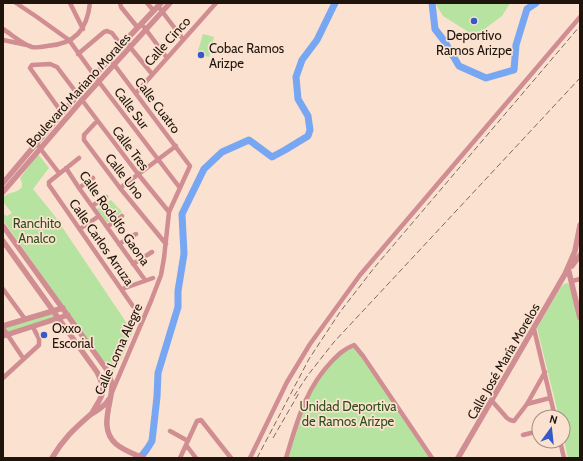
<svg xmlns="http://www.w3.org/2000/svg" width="583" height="461" font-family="Cabin,sans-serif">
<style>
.green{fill:#b6e3a0}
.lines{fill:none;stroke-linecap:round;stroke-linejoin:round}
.river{stroke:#77a6f2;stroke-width:7}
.minor{stroke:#d08d92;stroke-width:4.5}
.tertiary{stroke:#d08d92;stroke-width:5.5}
.rail{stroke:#7c6b5f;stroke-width:1;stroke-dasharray:6 3;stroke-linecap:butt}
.poi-dot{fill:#345aca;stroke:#fbe1cf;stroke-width:1.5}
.labels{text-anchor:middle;stroke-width:3.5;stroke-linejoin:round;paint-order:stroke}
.poi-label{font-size:13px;fill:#1f140c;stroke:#fbe1cf;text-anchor:start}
.street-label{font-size:13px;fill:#1f140c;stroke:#fbe1cf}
.park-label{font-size:13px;fill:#2d4f18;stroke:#fbe1cf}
</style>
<rect width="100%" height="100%" fill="#fbe1cf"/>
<path class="green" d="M435 3H510L502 16 475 36 443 16Z
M203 34 214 37 209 57 197 54Z
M38 154 49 168 33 189 54 215 128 325 134 328 122 358 114 371 99 356 3 220V214L7 216 12 213 3 202V197C10 191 16 194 22 187V183L20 178Z
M111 200 122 212 107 223 97 209Z
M567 283 571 286 580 326V458H568L563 436V417H559L537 328 561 287 564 284Z
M52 312 57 319 3 336V329Z
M354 346 358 352 430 458H287L300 415 321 374 342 351Z"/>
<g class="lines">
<path class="river" d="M432 3 435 29 445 42 459 66 486 78 514 70 516 45 527 9 536 3
M140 458 147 449 152 441 157 397 158 373 178 307V291L184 254 182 214 204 169 222 152 249 140 272 157 285 150 308 136 310 130 308 116 298 99 296 77 302 60 317 40 335 3"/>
<path class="minor" d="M16 3 37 17 69 40 99 82 180 188
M70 3 83 29
M120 3 121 7 138 28
M147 3 154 11
M158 6 183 39
M144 27 167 58
M3 29C11 34 22 44 32 47 36 48 42 47 47 46 75 44 87 30 90 3
M3 40 27 45
M125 41 152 74
M78 54 104 32 107 31 112 33 122 46
M110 59 190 166 169 212 164 258 161 275 151 301 112 392
M136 93 216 3
M62 113 30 68 32 65 50 64 57 67 138 174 169 212
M97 121 84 135V140L120 188 166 244
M36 143 59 173
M79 158 49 182V185L137 312
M66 168 79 188 145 280
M79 188 93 178
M120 188 176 146
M92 206 106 197
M107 227 122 216
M80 229 99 216
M119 244 136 234
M133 264 152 252
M572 281 580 279
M3 289 25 319
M122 289 153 278
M3 328 23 358
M534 329 555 417
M3 378 39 345V339L33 327
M492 401 507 418 510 420 514 421 527 404 545 372
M527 404 550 398
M170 431 188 441
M523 435 539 431
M560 441 564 458
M186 445 196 458
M180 458 197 421 201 420 231 458
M250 458 287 382 310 344 360 275 580 17
M286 458C297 422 305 389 332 361 339 354 344 349 354 345L363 356 432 458"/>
<path class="tertiary" d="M3 183 62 113 125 41 161 3
M3 192 82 100 170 3
M3 226 107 370C109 375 111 379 112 385 112 404 98 428 116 444 123 450 134 454 143 458
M3 241 97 372C108 393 102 395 92 413
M572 266 580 255
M568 268 580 318
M3 326 63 308
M3 336 68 315
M52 458C63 439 74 429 90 415 98 409 104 408 109 399
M458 458 565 274 575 251 580 225"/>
<path class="rail" d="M294 396 308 375 334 342 580 78
M273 438 299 393
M257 458 309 359 340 312 374 268 580 26"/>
</g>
<g class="poi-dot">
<circle cx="474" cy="21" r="4"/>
<circle cx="201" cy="55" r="4"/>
<circle cx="44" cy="335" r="4"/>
</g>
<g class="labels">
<g class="poi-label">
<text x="474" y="40" text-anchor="middle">Deportivo<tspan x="474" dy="15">Ramos Arizpe</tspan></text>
<text x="209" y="53">Cobac Ramos<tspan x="209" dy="15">Arizpe</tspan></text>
<text x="52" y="333">Oxxo<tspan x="52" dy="15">Escorial</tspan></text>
</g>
<g class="street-label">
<text transform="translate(167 41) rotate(-48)" y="5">Calle Cinco</text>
<text transform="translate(78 90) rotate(-48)" y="5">Boulevard Mariano Morales</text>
<text transform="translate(158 105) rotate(53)" y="5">Calle Cuatro</text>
<text transform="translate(132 108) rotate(53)" y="5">Calle Sur</text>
<text transform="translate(131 148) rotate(53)" y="5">Calle Tres</text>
<text transform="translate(125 176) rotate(52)" y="5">Calle Uno</text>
<text transform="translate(115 218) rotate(55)" y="5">Calle Rodolfo Gaona</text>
<text transform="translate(102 242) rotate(55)" y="5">Calle Carlos Arruza</text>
<text transform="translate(118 349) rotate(-66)" y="5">Calle Loma Alegre</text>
<text transform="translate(503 361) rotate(-60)" y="5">Calle José María Morelos</text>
</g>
<g class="park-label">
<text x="37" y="228">Ranchito<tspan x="37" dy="15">Analco</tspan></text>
<text x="348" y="411">Unidad Deportiva<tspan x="348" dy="15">de Ramos Arizpe</tspan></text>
</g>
</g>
<rect width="583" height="461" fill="none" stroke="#1f140c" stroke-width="8"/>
<g transform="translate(551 429) rotate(15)"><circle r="19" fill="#fbe1cf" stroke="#a38f81"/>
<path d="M0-3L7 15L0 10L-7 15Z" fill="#345aca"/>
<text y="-6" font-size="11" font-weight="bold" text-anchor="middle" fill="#1f140c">N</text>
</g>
</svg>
